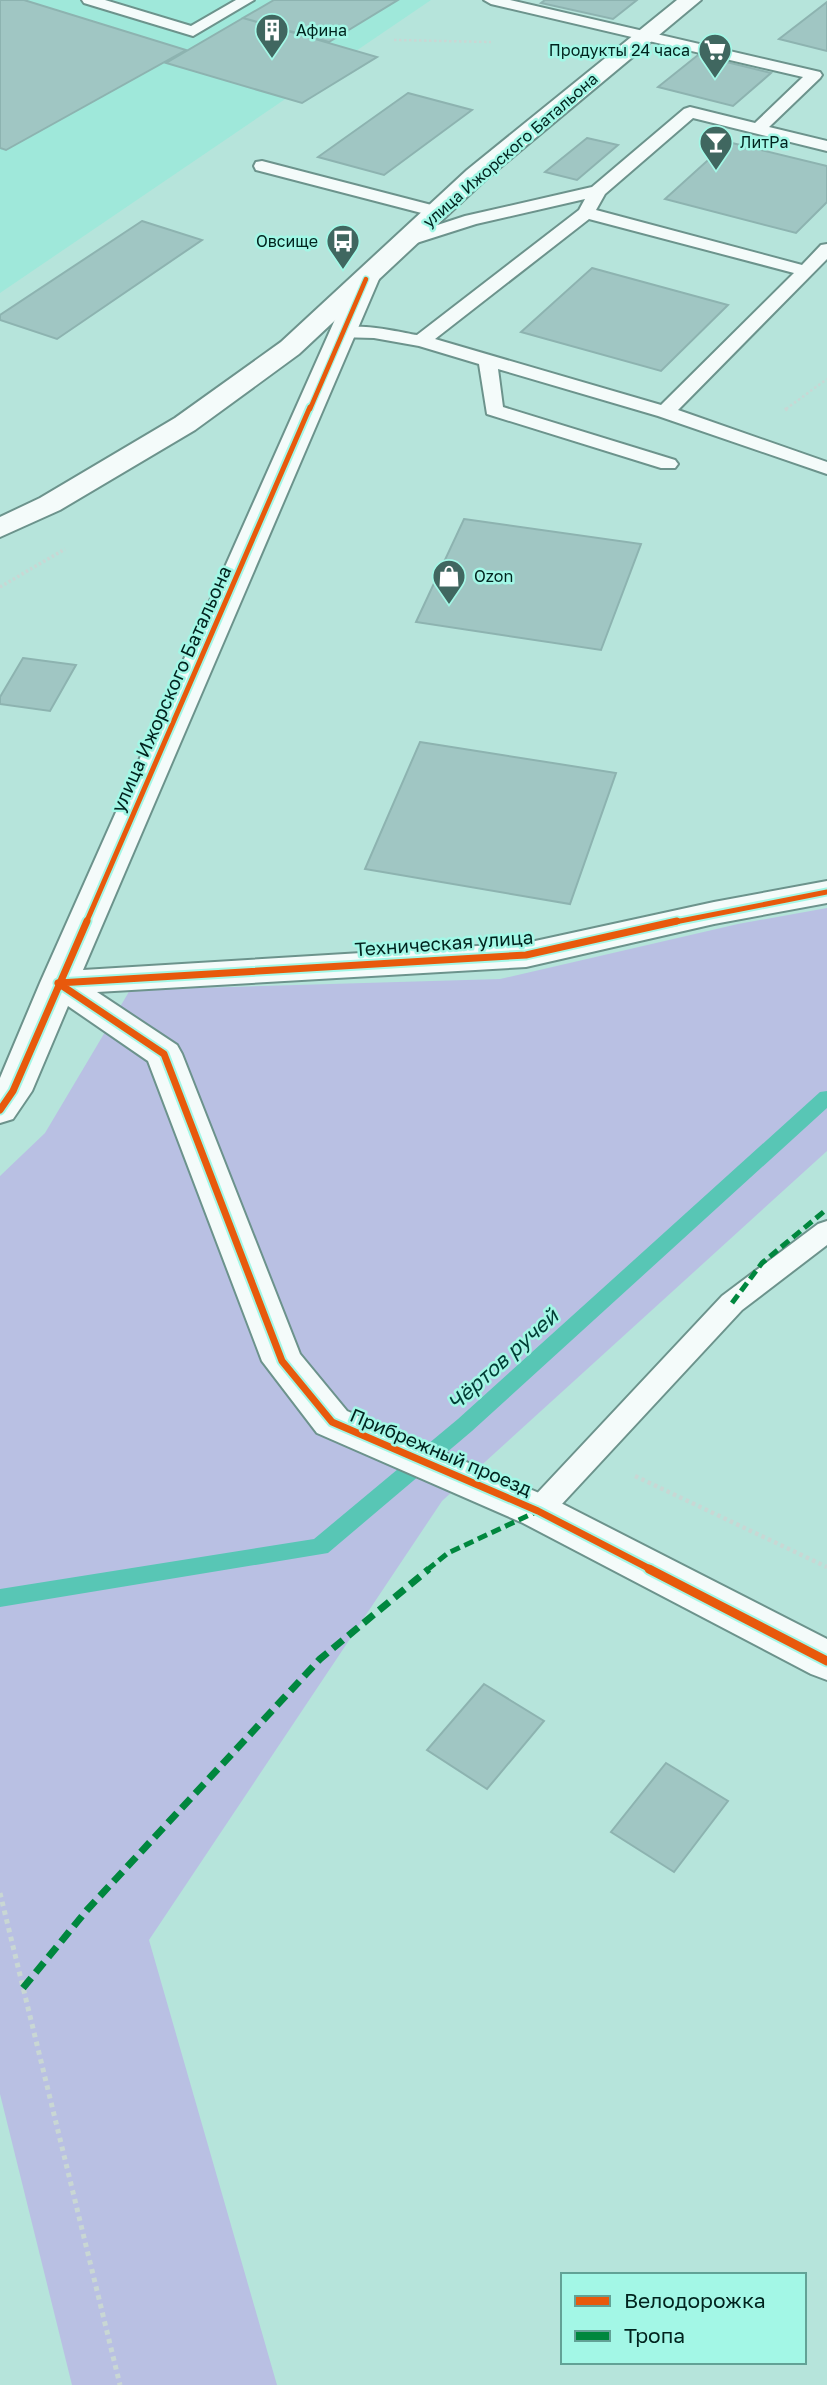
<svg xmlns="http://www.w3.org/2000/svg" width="827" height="2385" font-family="'Golos Text',sans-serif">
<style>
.built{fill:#9fe8da}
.green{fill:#b9c0e3}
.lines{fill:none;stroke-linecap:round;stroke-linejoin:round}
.stream{fill:#58c6b5;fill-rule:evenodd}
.building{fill:#a0c6c3;stroke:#8db3b0;stroke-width:2}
.lane-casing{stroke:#6c938c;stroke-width:4}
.street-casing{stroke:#6c938c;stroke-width:4}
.secondary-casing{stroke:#6c938c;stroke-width:4}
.path-far3{stroke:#c9d7d4;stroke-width:2.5;stroke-dasharray:2.5 2.5;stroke-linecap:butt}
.path-far2{stroke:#c9d7d4;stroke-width:3.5;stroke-dasharray:2.5 2.5;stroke-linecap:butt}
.path-far1{stroke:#c9d7d4;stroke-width:4.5;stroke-dasharray:3.5 3.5;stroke-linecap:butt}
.path{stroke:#c9d7d4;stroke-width:5;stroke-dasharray:4.5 4.5;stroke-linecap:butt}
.lane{fill:#f4fbfa;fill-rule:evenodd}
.street{fill:#f4fbfa;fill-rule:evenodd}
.secondary{fill:#f4fbfa;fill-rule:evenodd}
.quiet-far1{stroke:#00873e;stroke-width:5;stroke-dasharray:10 5;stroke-linecap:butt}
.quiet{stroke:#00873e;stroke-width:7;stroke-dasharray:13 7;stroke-linecap:butt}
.cycleway-far3-casing{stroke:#a3f7e6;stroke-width:7}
.cycleway-far2-casing{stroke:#a3f7e6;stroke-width:9}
.cycleway-far1-casing{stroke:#a3f7e6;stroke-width:11}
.cycleway-casing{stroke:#a3f7e6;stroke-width:13}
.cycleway-far3{stroke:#e8590c;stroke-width:4.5}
.cycleway-far2{stroke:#e8590c;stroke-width:5}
.cycleway-far1{stroke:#e8590c;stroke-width:7}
.cycleway{stroke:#e8590c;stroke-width:9}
.labels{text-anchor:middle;stroke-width:5;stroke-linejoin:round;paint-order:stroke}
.far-poi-label{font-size:16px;fill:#00231e;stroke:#a3f7e6;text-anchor:start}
.far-street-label{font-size:16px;fill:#00231e;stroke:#a3f7e6}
.street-label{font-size:19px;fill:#00231e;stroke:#a3f7e6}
.water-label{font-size:21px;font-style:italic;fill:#003d35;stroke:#a3f7e6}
</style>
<rect width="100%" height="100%" fill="#b6e4db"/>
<path class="built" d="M0 0H431L0 293Z"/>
<path class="green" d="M827 908V1151L442 1501 149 1940 277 2385H72L0 2094V1176L45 1133 130 990 500 979 738 924Z"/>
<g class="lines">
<path class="stream" d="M827 1091V1108L472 1431 328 1553 0 1607V1589L314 1539 458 1419 820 1092Z"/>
</g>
<path class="building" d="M0 0H24L186 50 6 150 0 148Z
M274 0H398L329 42 243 18Z
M545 0H637L613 19 541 3Z
M827 2V51L779 39Z
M243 18 377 57 302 103 166 63Z
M698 55 771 73 733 106 658 87Z
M408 93 472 110 384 175 318 157Z
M587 138 618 145 577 180 545 172Z
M728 142 827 166V202L796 233 665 199Z
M142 221 202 240 57 339 0 320V315Z
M592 268 728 305 661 371 521 332Z
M464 519 641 544 601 650 416 622Z
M23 658 76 665 50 711 0 704V697Z
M420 742 616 773 570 904 365 869Z
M484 1684 544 1721 487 1789 427 1750Z
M666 1763 728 1801 674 1872 611 1832Z"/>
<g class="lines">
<defs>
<path id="lane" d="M82 0H105L191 26 236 0H254L193 36 84 3Z
M484 0H510L820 72 822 75 820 78 769 127 827 141V151L693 118 605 194 596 210 802 265 821 245 827 244V259L678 410 827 462V474L658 416 498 369 503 407 675 460 678 464 675 468H661L487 414 479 364 419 346 374 338 337 337 334 333C347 319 399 332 417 335L579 210 585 199 476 224 407 246 401 245 398 241 401 237 465 216 592 187 684 109 690 107 755 123 803 77 491 4ZM589 219 794 273 661 405 435 339Z
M262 161 443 208 445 212 437 217 256 170 254 166 256 162Z
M827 1221V1245L742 1310 548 1519 538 1523 528 1519 523 1511 528 1503 722 1296 818 1224Z"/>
<path id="street" d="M366 271 375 274 379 279 83 970 526 943 714 902 827 881V903L714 924 526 967 97 992 177 1045 182 1054 300 1354 347 1411 553 1499 827 1639V1680L811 1674 523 1523 317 1433 262 1361 148 1061 68 1006 32 1091 13 1119 0 1123V1078L40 983 353 279 357 274Z"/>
<path id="secondary" d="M677 0H701L485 180 299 354 195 430 60 510 0 537V517L40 498 175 418 281 342 467 170Z"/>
</defs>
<use href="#lane" class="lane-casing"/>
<use href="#street" class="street-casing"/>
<use href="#secondary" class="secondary-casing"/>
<path class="path-far3" d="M394 40 491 42
M786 409 827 379"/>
<path class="path-far2" d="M785 410 789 407
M0 587 65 549"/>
<path class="path-far1" d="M635 1476 827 1567"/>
<path class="path" d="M0 1893 120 2385"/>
<use href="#lane" class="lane"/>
<use href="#street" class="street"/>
<use href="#secondary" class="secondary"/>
<path class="quiet-far1" d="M732 1303 762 1263 827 1209
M427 1570 448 1553 538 1511"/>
<path class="quiet" d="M23 1988 87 1910 320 1659 429 1569"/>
<defs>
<path id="cycleway-far3" d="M310 409 366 279"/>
<path id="cycleway-far2" d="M86 923 310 407
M670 923 827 892"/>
<path id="cycleway-far1" d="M58 983 164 1054 282 1361 332 1422 538 1511 652 1570
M58 983 526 955 677 921
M0 1110 13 1091 87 921"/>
<path id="cycleway" d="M649 1569 827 1661"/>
</defs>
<use href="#cycleway-far3" class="cycleway-far3-casing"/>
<use href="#cycleway-far2" class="cycleway-far2-casing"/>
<use href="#cycleway-far1" class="cycleway-far1-casing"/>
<use href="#cycleway" class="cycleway-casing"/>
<use href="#cycleway-far3" class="cycleway-far3"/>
<use href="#cycleway-far2" class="cycleway-far2"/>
<use href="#cycleway-far1" class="cycleway-far1"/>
<use href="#cycleway" class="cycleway"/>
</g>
<defs>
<symbol id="building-pin" viewBox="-11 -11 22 30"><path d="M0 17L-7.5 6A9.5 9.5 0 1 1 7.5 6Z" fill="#406760" stroke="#a3f7e6"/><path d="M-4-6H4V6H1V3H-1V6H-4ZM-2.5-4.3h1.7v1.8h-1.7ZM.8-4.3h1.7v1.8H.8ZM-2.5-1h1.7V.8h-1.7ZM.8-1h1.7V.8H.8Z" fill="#fff"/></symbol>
<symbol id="supermarket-pin" viewBox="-11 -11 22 30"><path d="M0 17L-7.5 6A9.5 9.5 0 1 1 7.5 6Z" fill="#406760" stroke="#a3f7e6"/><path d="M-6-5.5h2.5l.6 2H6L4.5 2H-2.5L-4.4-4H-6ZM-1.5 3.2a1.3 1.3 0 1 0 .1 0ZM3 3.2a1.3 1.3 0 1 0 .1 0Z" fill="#fff"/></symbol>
<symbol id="bar-pin" viewBox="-11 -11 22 30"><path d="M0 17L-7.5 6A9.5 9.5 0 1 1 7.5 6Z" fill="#406760" stroke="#a3f7e6"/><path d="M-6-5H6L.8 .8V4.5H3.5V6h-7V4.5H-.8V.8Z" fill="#fff"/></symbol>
<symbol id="bus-pin" viewBox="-11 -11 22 30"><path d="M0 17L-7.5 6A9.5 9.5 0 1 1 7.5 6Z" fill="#406760" stroke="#a3f7e6"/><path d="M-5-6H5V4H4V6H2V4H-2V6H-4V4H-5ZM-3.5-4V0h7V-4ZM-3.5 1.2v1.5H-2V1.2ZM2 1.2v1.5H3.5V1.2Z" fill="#fff"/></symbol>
<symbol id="shop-pin" viewBox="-11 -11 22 30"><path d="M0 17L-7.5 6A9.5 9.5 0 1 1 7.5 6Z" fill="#406760" stroke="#a3f7e6"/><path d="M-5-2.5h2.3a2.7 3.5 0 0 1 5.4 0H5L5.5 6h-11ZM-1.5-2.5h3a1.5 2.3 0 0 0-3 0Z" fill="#fff"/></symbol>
</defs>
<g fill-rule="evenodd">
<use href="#building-pin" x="253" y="11" width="38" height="52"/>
<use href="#supermarket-pin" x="696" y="31" width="38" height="52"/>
<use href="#bar-pin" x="697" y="123" width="38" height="52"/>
<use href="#bus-pin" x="324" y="222" width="38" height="52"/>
<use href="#shop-pin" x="430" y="557" width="38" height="52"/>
</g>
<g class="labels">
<g class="far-poi-label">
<text x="296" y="36">Афина</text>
<text x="690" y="56" text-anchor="end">Продукты 24 часа</text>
<text x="740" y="148">ЛитРа</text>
<text x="318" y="247" text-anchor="end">Овсище</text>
<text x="474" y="582">Ozon</text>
</g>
<g class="far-street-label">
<text transform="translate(510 150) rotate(-41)" y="6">улица Ижорского Батальона</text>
</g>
<g class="street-label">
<text transform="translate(171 689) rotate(-66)" y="7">улица Ижорского Батальона</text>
<text transform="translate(444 943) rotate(-4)" y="7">Техническая улица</text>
<text transform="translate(441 1452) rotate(23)" y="7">Прибрежный проезд</text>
</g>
<g class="water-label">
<text transform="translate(503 1360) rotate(-42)" y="7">Чёртов ручей</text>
</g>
</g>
<rect x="561" y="2273" width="245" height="91" fill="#a3f7e6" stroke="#62a296" stroke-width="2"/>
<rect x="575" y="2296" width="35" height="10" fill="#e8590c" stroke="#62a296" stroke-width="2"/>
<text x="624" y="2308" font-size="21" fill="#00231e">Велодорожка</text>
<rect x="575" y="2331" width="35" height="10" fill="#00873e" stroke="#62a296" stroke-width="2"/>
<text x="624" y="2343" font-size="21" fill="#00231e">Тропа</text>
</svg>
